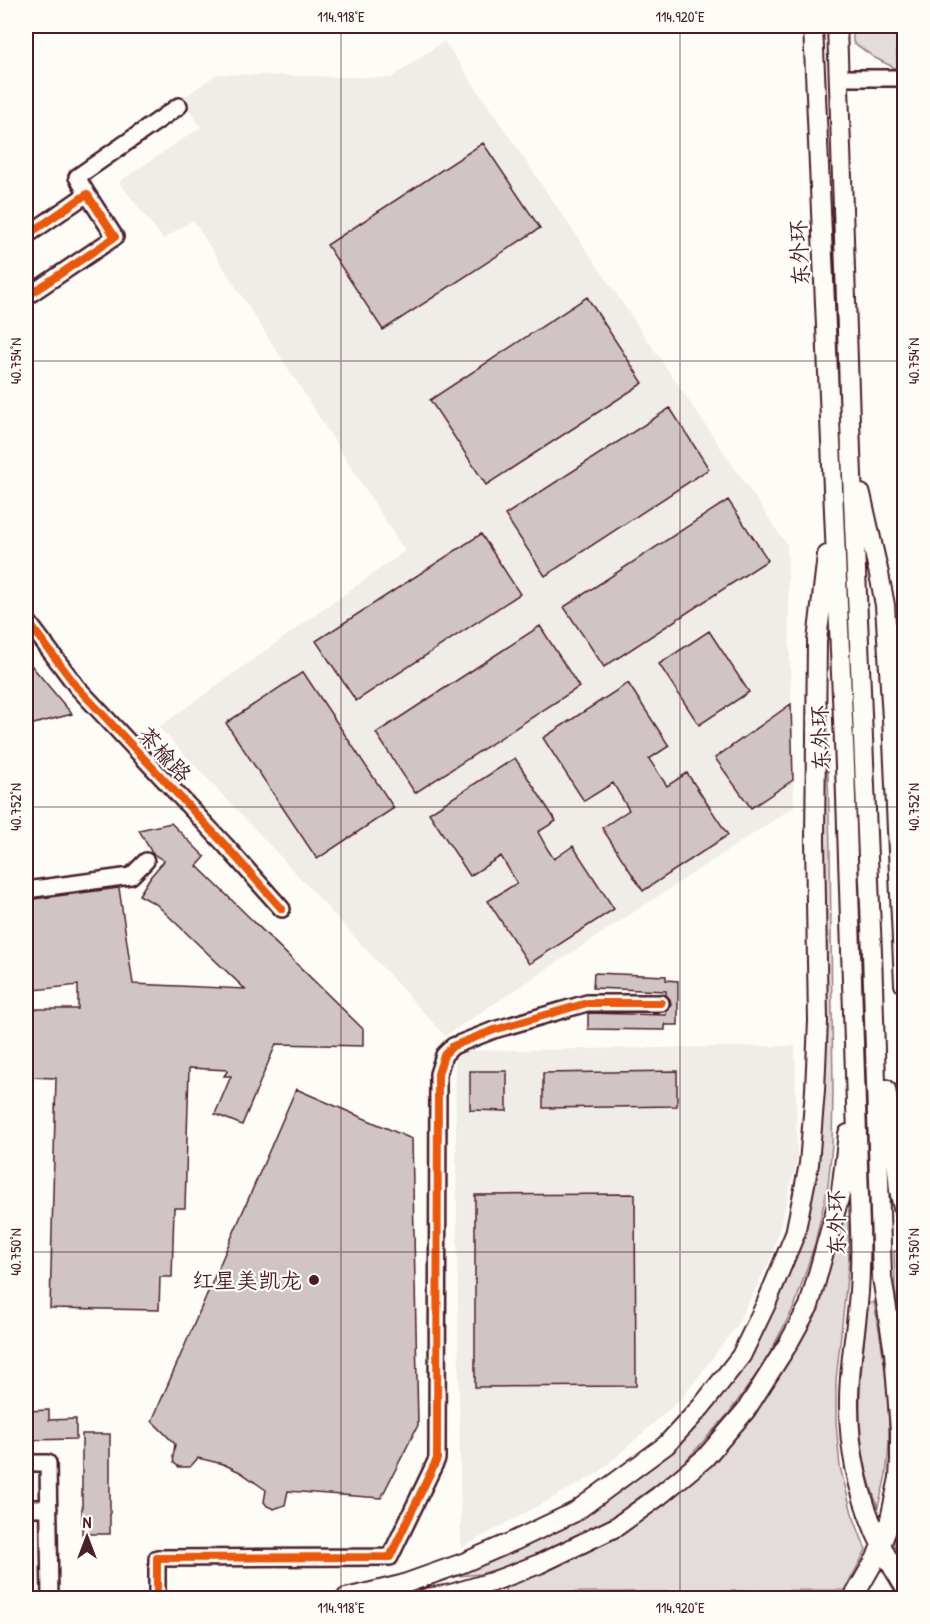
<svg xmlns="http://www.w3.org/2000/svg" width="930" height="1624" font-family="'Patrick Hand','LXGW WenKai TC',sans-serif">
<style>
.built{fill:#f0ece8}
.green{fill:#e3dcda;stroke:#967e82;stroke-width:1.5}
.building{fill:#d0c5c4;stroke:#4a1f2b;stroke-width:1.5}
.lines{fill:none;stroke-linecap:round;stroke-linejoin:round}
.minor-casing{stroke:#4a1f2b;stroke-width:20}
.major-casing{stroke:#4a1f2b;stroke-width:22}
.minor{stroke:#fdfcf7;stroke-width:15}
.major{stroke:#fdfcf7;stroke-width:18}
.cycleway-casing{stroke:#fdfcf7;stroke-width:11}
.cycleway{stroke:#e8590c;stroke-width:8}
.ticks{fill:none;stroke:#4a1f2b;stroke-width:1.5;stroke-opacity:0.45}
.poi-dot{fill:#4a1f2b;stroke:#fdfcf7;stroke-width:2}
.labels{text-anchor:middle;stroke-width:4.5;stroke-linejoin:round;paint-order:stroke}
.street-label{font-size:22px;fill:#4a1f2b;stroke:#fdfcf7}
.poi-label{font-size:22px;fill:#4a1f2b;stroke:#fdfcf7;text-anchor:end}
.neatline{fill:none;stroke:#4a1f2b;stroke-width:2}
.ticks-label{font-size:15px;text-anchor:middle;fill:#4a1f2b}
</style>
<rect width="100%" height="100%" fill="#fdfcf7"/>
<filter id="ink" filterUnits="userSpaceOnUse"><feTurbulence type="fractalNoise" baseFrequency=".0167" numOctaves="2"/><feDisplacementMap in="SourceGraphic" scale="12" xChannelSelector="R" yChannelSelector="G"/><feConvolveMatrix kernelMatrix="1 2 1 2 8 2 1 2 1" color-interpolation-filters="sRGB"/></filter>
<g filter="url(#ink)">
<path class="built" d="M444 41 787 545 794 807 445 1036 320 899 159 727 405 551 193 220 163 239 119 182 201 127 182 99 217 74 391 78Z
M795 1046 797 1161 772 1256 735 1328 683 1397 598 1473 461 1548 455 1051Z"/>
<path class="green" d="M853 26H896L897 69 875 58 853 42Z
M825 661 830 852 833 1092 832 1144 828 1186 815 1243 795 1305 764 1364 729 1413 681 1466 605 1523 532 1559 480 1574 426 1579 563 1525 733 1376 808 1214 821 680Z
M898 1058 904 1069V1170V1165Z
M841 1216 848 1217 849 1259 836 1380V1423L840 1467 852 1513 866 1550 845 1590 505 1593 506 1584 556 1567 605 1542 653 1511 807 1325 827 1276Z
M904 1250V1342L895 1290 894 1251Z
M874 1302C884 1353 893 1416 887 1467 886 1480 881 1494 878 1507 869 1484 863 1460 861 1435 857 1391 864 1347 868 1304Z
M904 1507V1562L894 1545Z"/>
<path class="building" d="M483 143 540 228 383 330 327 245Z
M587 297 643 383 486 485 430 400Z
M670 408 709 469 545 576 505 515Z
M728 500 768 560 604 667 564 607Z
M481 534 520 594 356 701 316 641Z
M540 626 579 687 415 793 376 733Z
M709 631 749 692 699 725 659 664Z
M26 659 72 714 26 726Z
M303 672 394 808 317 859 226 723Z
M628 683 669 746 649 759 667 786 687 773 728 835 643 891 602 828 629 810 613 783 584 801 543 738Z
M791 704 793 780 751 808 715 758Z
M515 758 556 821 538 832 548 850 554 859 573 846 614 909 529 964 488 901 517 883 501 856 470 876 429 813Z
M171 823 205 857 197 866 363 1029V1046L276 1044 242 1125 215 1114 231 1076H224L228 1070 189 1068 185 1208H174L172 1277H160L159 1310 50 1308 56 1078 26 1077V1009H78V985L26 991V900L119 888 133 984 245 989 156 904 139 895 151 876 164 861 152 853 139 830Z
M594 973 666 976V980L678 981V1025H665V1023V1030L588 1029V1013L666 1015V1012L669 1008 671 1004 670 999 666 995V991L593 988Z
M470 1071H507V1111L470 1110Z
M677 1071V1106L543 1108V1073Z
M296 1089 412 1139 418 1425 381 1498 288 1491 285 1505 274 1509 267 1506 264 1502 266 1490 240 1472 223 1464 198 1458 190 1467H179L174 1463 173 1457 175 1444 152 1421Z
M635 1194 636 1386 475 1387V1195Z
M49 1410V1420L76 1419V1439L26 1440V1411Z
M82 1434H110V1534H82Z"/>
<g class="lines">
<defs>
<path id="minor" d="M839 78H904
M87 194 77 177 179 106
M26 236 87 194 115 237 26 297
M26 619 77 687 226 846 282 909
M26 890 131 876 146 861
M26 1463H48L50 1598
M26 1508H49
M157 1598V1558L390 1557 437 1459 438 1074 444 1055 453 1046 494 1030 587 1003H661"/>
<path id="major" d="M813 26 845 766 860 1227C861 1259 860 1291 856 1323 853 1349 849 1374 849 1400 848 1468 868 1530 904 1586
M837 26 851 451 872 953 882 1277 894 1353 900 1431V1460L899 1478 889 1524 876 1558 853 1598
M861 494 879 574 885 605 892 719 904 984
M886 1089 894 1136 899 1190 904 1212
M346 1598 401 1585 463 1563 514 1541 575 1512 666 1445 701 1407 741 1356 766 1304 795 1234 809 1164 815 1090 818 1021 815 840 817 641 827 555
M427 1598 451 1594 492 1582 539 1564 616 1527 659 1496 705 1458 746 1410 788 1344 809 1306 841 1191 848 1134"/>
</defs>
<use href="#minor" class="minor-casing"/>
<use href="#major" class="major-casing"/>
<use href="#minor" class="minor"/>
<use href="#major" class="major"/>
<defs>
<path id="cycleway" d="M26 236 87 194 115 237 26 297
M26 619 77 687 226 846 282 909
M157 1598V1558L390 1557 437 1459 438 1074 444 1055 453 1046 494 1030 587 1003H661"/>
</defs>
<use href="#cycleway" class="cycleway-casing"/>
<use href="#cycleway" class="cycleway"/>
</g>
</g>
<path class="ticks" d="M341 26V1598M680 26V1598M26 361H904M26 807H904M26 1252H904"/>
<circle class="poi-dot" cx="314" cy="1280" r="6"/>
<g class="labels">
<g class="street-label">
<text transform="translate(799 253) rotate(-93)" y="8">东外环</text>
<text transform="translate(820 738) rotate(-92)" y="8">东外环</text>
<text transform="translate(165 754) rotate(47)" y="8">茶榆路</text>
<text transform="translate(836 1223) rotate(-91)" y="8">东外环</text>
</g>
<g class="poi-label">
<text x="302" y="1288">红星美凯龙</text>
</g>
</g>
<rect width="930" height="1624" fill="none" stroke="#fdfcf7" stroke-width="66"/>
<g transform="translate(87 1537)" stroke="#fdfcf7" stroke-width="4.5" paint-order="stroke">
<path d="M0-4.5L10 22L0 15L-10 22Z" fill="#4a1f2b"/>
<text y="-9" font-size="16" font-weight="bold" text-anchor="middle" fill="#4a1f2b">N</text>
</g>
<rect x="33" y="33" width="864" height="1558" class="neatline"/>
<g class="ticks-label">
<text x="341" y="22">114.918°E</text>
<text x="680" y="22">114.920°E</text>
<text transform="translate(16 361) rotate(-90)" y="5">40.754°N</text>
<text transform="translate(914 361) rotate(-90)" y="5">40.754°N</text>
<text transform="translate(16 807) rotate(-90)" y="5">40.752°N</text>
<text transform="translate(914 807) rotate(-90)" y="5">40.752°N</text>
<text transform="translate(16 1252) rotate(-90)" y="5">40.750°N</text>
<text transform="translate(914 1252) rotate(-90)" y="5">40.750°N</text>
<text x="341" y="1613">114.918°E</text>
<text x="680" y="1613">114.920°E</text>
</g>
</svg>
